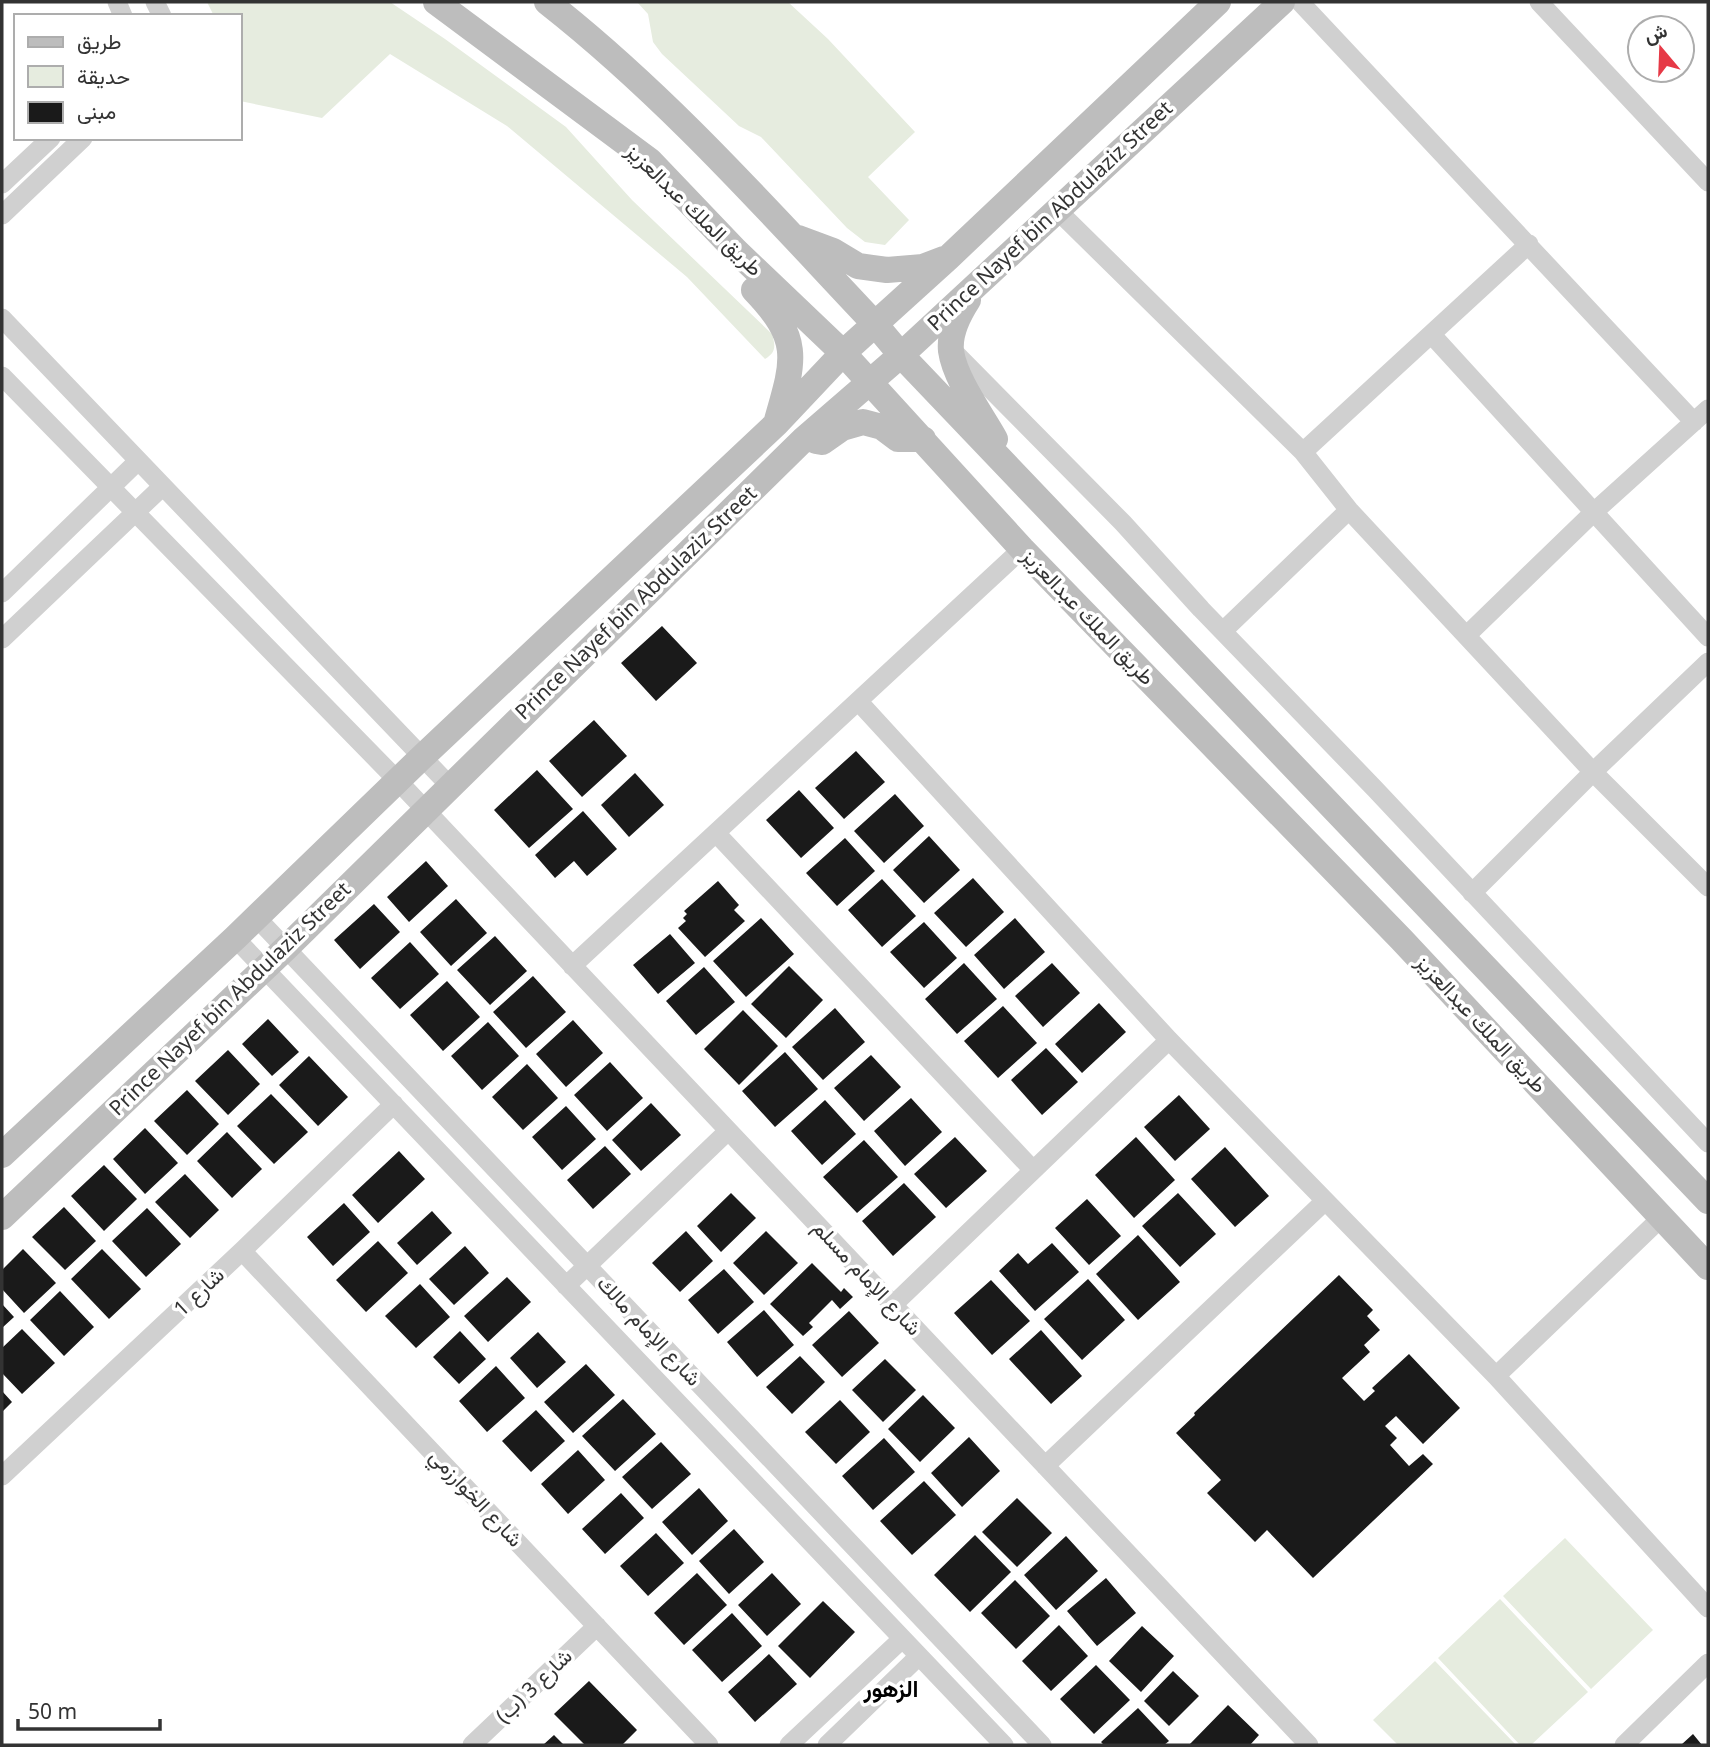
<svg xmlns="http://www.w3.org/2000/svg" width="1710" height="1747" font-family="'Noto Sans',Vazirmatn,sans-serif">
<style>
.green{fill:#e6ecdf}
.building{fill:#1a1a1a}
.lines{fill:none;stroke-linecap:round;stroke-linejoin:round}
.street{stroke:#d0d0d0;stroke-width:19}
.secondary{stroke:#bdbdbd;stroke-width:26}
.labels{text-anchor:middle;stroke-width:7;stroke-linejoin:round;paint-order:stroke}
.street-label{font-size:21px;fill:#333;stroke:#fff}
.neighbourhood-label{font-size:23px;font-weight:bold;fill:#000;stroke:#fff}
</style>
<rect width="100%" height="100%" fill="#fff"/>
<path class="green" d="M207 2H390L445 39 566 127 632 200 772 334C775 345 777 352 765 359L687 277 507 126 390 54 322 118 240 101V16H214Z
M637 2H788L828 39 915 132 868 177 909 220 885 245 865 242 847 228 761 137 739 126 662 54 653 42 648 14Z
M1565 1538 1653 1630 1591 1689 1503 1596Z
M1500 1599 1588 1692 1531 1745H1520L1438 1658Z
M1435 1661 1516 1745H1398L1373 1720Z"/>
<path class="building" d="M662 626 697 663 656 701 621 663Z
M594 720 627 756 582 797 549 761Z
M856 751 885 782 844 819 815 788Z
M537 770 573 809 529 848 494 810Z
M635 773 664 805 629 837 601 805Z
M799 790 834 828 801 858 766 820Z
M895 794 924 826 884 863 854 831Z
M583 811 617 849 587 876 574 861 555 878 535 855Z
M929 836 960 870 924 903 893 870Z
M845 838 875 871 837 906 806 873Z
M426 861 448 886 409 922 387 897Z
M973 878 1004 912 966 947 934 913Z
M882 879 916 916 882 947 848 910Z
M718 881 739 905 734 910 745 921 705 957 678 928 686 921 683 918 687 914 684 911Z
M456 899 487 933 451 966 420 932Z
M374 904 400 932 360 969 334 940Z
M761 918 794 954 746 997 713 961Z
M1015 918 1045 952 1004 989 974 955Z
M924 922 957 958 924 988 890 952Z
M670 934 695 963 658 994 633 965Z
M495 936 527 971 490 1005 457 970Z
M410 942 439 974 400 1009 371 978Z
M964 963 997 999 957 1034 925 999Z
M1052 963 1080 993 1043 1027 1015 996Z
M789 966 823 1000 786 1038 751 1004Z
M704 967 735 1002 696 1035 666 1001Z
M533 976 566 1012 526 1048 493 1012Z
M447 981 480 1017 443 1051 410 1015Z
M1099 1003 1126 1032 1082 1073 1055 1044Z
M1003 1006 1037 1043 998 1078 964 1041Z
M835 1008 865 1042 823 1080 792 1047Z
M743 1010 778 1046 739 1085 704 1049Z
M268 1019 299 1052 272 1076 242 1044Z
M573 1020 603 1053 566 1087 536 1054Z
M488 1022 519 1056 482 1090 451 1056Z
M1046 1048 1078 1082 1042 1115 1011 1080Z
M228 1050 260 1084 228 1115 195 1081Z
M785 1052 818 1089 775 1127 742 1091Z
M871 1055 901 1087 864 1121 834 1088Z
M309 1056 348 1097 318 1126 279 1085Z
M610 1062 643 1098 607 1131 574 1095Z
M527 1064 558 1098 523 1130 492 1097Z
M187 1090 219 1124 187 1155 154 1121Z
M271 1094 308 1132 274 1164 237 1126Z
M1179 1095 1210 1129 1175 1161 1144 1127Z
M911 1098 942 1132 905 1166 874 1131Z
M825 1100 856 1134 822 1165 791 1131Z
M651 1103 681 1135 641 1171 612 1140Z
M566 1106 596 1139 562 1170 532 1137Z
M145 1128 178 1163 145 1194 113 1159Z
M227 1132 262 1169 232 1198 197 1161Z
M955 1137 987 1171 946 1208 914 1174Z
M1136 1137 1175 1180 1134 1218 1095 1175Z
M864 1140 898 1177 857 1213 823 1177Z
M605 1146 631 1174 593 1209 567 1180Z
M1225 1147 1269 1196 1235 1227 1191 1179Z
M399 1151 425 1179 378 1223 352 1195Z
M104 1165 137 1199 104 1231 71 1196Z
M185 1174 219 1210 190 1238 155 1202Z
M904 1183 936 1217 893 1256 862 1221Z
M731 1193 756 1218 721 1252 697 1226Z
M1178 1193 1216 1234 1180 1267 1142 1226Z
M1087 1199 1121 1236 1089 1265 1055 1228Z
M344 1203 370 1232 333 1266 307 1237Z
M64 1207 96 1241 65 1270 32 1237Z
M147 1208 181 1244 146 1277 112 1241Z
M432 1211 452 1233 417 1265 397 1243Z
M686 1231 713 1261 680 1292 652 1263Z
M766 1231 798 1263 764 1295 733 1263Z
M1138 1235 1180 1282 1138 1320 1096 1274Z
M378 1241 408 1273 366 1312 336 1280Z
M1052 1243 1079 1272 1035 1311 999 1271 1018 1253 1028 1264Z
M465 1246 489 1273 454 1305 429 1279Z
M23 1249 56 1283 24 1313 2 1289V1270Z
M102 1249 141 1289 109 1319 71 1279Z
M812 1263 841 1292 844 1288 853 1297 840 1309 832 1300 809 1323 813 1327 803 1336 770 1304Z
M724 1269 754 1302 718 1334 688 1300Z
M1339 1275 1373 1310 1367 1316 1380 1330 1364 1345 1370 1352 1342 1378 1364 1401 1375 1391 1372 1388 1409 1354 1460 1408 1423 1444 1396 1416 1385 1426 1397 1438 1390 1445 1409 1466 1423 1454 1433 1464 1313 1578 1267 1530 1255 1542 1207 1493 1221 1480 1176 1433 1195 1415 1194 1413Z
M507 1277 531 1302 488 1342 464 1316Z
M1088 1279 1125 1320 1082 1360 1044 1319Z
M991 1280 1030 1321 992 1355 954 1313Z
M420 1284 450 1317 416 1348 385 1316Z
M60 1291 94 1327 64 1356 30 1320Z
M2 1304 14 1317 2 1328Z
M764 1310 794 1345 757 1377 727 1342Z
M849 1311 879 1343 842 1377 812 1345Z
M22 1329 55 1363 22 1394 2 1373V1348Z
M1041 1330 1082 1376 1051 1404 1009 1359Z
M460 1331 486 1359 459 1384 433 1357Z
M538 1332 566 1362 537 1388 510 1358Z
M800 1356 825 1382 792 1414 766 1387Z
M885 1359 916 1390 883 1422 852 1390Z
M586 1364 615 1395 573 1433 544 1402Z
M496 1366 525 1398 487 1432 459 1401Z
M2 1391 12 1402 2 1412Z
M923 1395 955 1428 920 1462 888 1429Z
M623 1399 656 1434 615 1471 582 1436Z
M840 1400 870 1432 836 1464 805 1432Z
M536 1410 565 1441 531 1472 502 1441Z
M969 1437 1000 1471 962 1507 931 1473Z
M884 1438 915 1472 873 1510 842 1476Z
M661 1442 691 1474 652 1509 622 1477Z
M578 1450 605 1480 568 1514 541 1484Z
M924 1481 956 1515 912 1555 880 1521Z
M699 1488 728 1521 692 1555 662 1522Z
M621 1493 644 1518 605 1554 582 1529Z
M1017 1498 1052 1533 1017 1567 982 1532Z
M734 1529 764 1562 729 1594 699 1561Z
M656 1533 684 1563 648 1596 620 1566Z
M975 1535 1011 1572 970 1612 934 1575Z
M1066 1536 1098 1571 1056 1610 1024 1575Z
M697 1573 727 1605 684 1645 654 1613Z
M772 1573 801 1604 767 1636 738 1605Z
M1106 1578 1136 1613 1097 1646 1067 1611Z
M1015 1580 1050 1616 1016 1649 981 1613Z
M823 1601 855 1632 810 1678 778 1646Z
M732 1613 762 1646 722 1682 692 1650Z
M1059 1625 1088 1656 1051 1691 1022 1661Z
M1142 1626 1174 1656 1141 1692 1109 1661Z
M769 1654 797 1684 755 1722 728 1692Z
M1096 1665 1130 1700 1094 1734 1060 1699Z
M1173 1671 1199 1696 1169 1726 1144 1701Z
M589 1681 637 1730 622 1745H585L554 1714Z
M1228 1705 1259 1735 1250 1745H1189Z
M1138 1708 1169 1741 1164 1745H1104L1101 1742Z
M1693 1734 1702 1745H1681Z
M554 1735 564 1745H543Z"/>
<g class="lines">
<path class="street" d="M117 2 123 16
M155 2 162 16
M1300 2 1694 422
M1539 2 1708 182
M2 184 51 138
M1057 210 1303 452 1349 510 1593 772 1708 887
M2 215 83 138
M2 318 450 786
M1432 335 1708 637
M953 351 1123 523 1201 609 1375 789 1708 1143
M2 376 398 781 1309 1745
M1303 452 1529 244
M2 593 138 461
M1223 631 1349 510
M1467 635 1595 511 1708 409
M2 639 163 486
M858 701 1169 1040 1496 1376 1708 1608
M716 833 1033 1170
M1472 893 1593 772 1708 662
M256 917 1042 1745
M235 938 1004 1745
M572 966 1022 549
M242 1251 709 1745
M566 1286 728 1131
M893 1305 1169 1040
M1496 1376 1662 1217
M1045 1466 1325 1201
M2 1476 242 1251 394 1104
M472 1745 597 1626
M789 1745 902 1639
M827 1745 919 1656
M1624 1745 1708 1663"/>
<path class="secondary" d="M436 2 650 161 736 251 843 353 1022 549 1401 939 1708 1267
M547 2C668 97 770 213 875 324L901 355 1708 1201
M798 238 833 251 858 266 887 270 923 267 944 259
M754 290C801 339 795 358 777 420
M968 300C959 314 949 332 951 351 955 379 981 414 995 439
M816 441 822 442 842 428 863 422 882 427 898 439H923
M2 1155 235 938 422 757 776 424 843 353 949 257 1218 2
M2 1217 286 948 804 439 901 355 1282 2"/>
</g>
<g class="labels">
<g class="street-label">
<text transform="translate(694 210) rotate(44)" y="7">طريق الملك عبدالعزيز</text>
<text transform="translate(1050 216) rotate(-43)" y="7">Prince Nayef bin Abdulaziz Street</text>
<text transform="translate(636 603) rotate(-44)" y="7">Prince Nayef bin Abdulaziz Street</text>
<text transform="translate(1088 617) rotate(46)" y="7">طريق الملك عبدالعزيز</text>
<text transform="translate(230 999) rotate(-44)" y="7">Prince Nayef bin Abdulaziz Street</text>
<text transform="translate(1481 1024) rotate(47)" y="7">طريق الملك عبدالعزيز</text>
<text transform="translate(867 1278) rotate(47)" y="7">شارع الإمام مسلم</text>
<text transform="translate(199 1292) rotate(-43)" y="7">شارع 1</text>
<text transform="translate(649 1331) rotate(47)" y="7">شارع الإمام مالك</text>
<text transform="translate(476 1498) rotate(47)" y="7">شارع الخوارزمي</text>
<text transform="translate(534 1686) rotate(-44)" y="7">شارع 3 (ب)</text>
</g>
<g class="neighbourhood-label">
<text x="891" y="1697">الزهور</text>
</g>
</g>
<rect width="1710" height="1747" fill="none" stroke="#333333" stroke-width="7"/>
<rect x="14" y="14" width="228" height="126" fill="#ffffff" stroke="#adadad" stroke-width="2"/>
<rect x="28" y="37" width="35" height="10" fill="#bdbdbd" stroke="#adadad" stroke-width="2"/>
<text x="77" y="49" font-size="21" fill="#333333">طريق</text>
<rect x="28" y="66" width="35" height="21" fill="#e6ecdf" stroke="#adadad" stroke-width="2"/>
<text x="77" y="84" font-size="21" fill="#333333">حديقة</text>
<rect x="28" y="102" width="35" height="21" fill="#1a1a1a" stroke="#adadad" stroke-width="2"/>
<text x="77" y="119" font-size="21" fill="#333333">مبنى</text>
<g transform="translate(1661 49) rotate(341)"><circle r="33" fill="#ffffff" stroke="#adadad" stroke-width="2"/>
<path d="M0-5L12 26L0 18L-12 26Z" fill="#e63946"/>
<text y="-10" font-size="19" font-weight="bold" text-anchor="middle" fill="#333333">ش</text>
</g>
<path d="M18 1719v10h142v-10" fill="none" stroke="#333333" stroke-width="3.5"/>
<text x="28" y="1719" font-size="21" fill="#333333" stroke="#ffffff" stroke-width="5" paint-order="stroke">50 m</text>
</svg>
